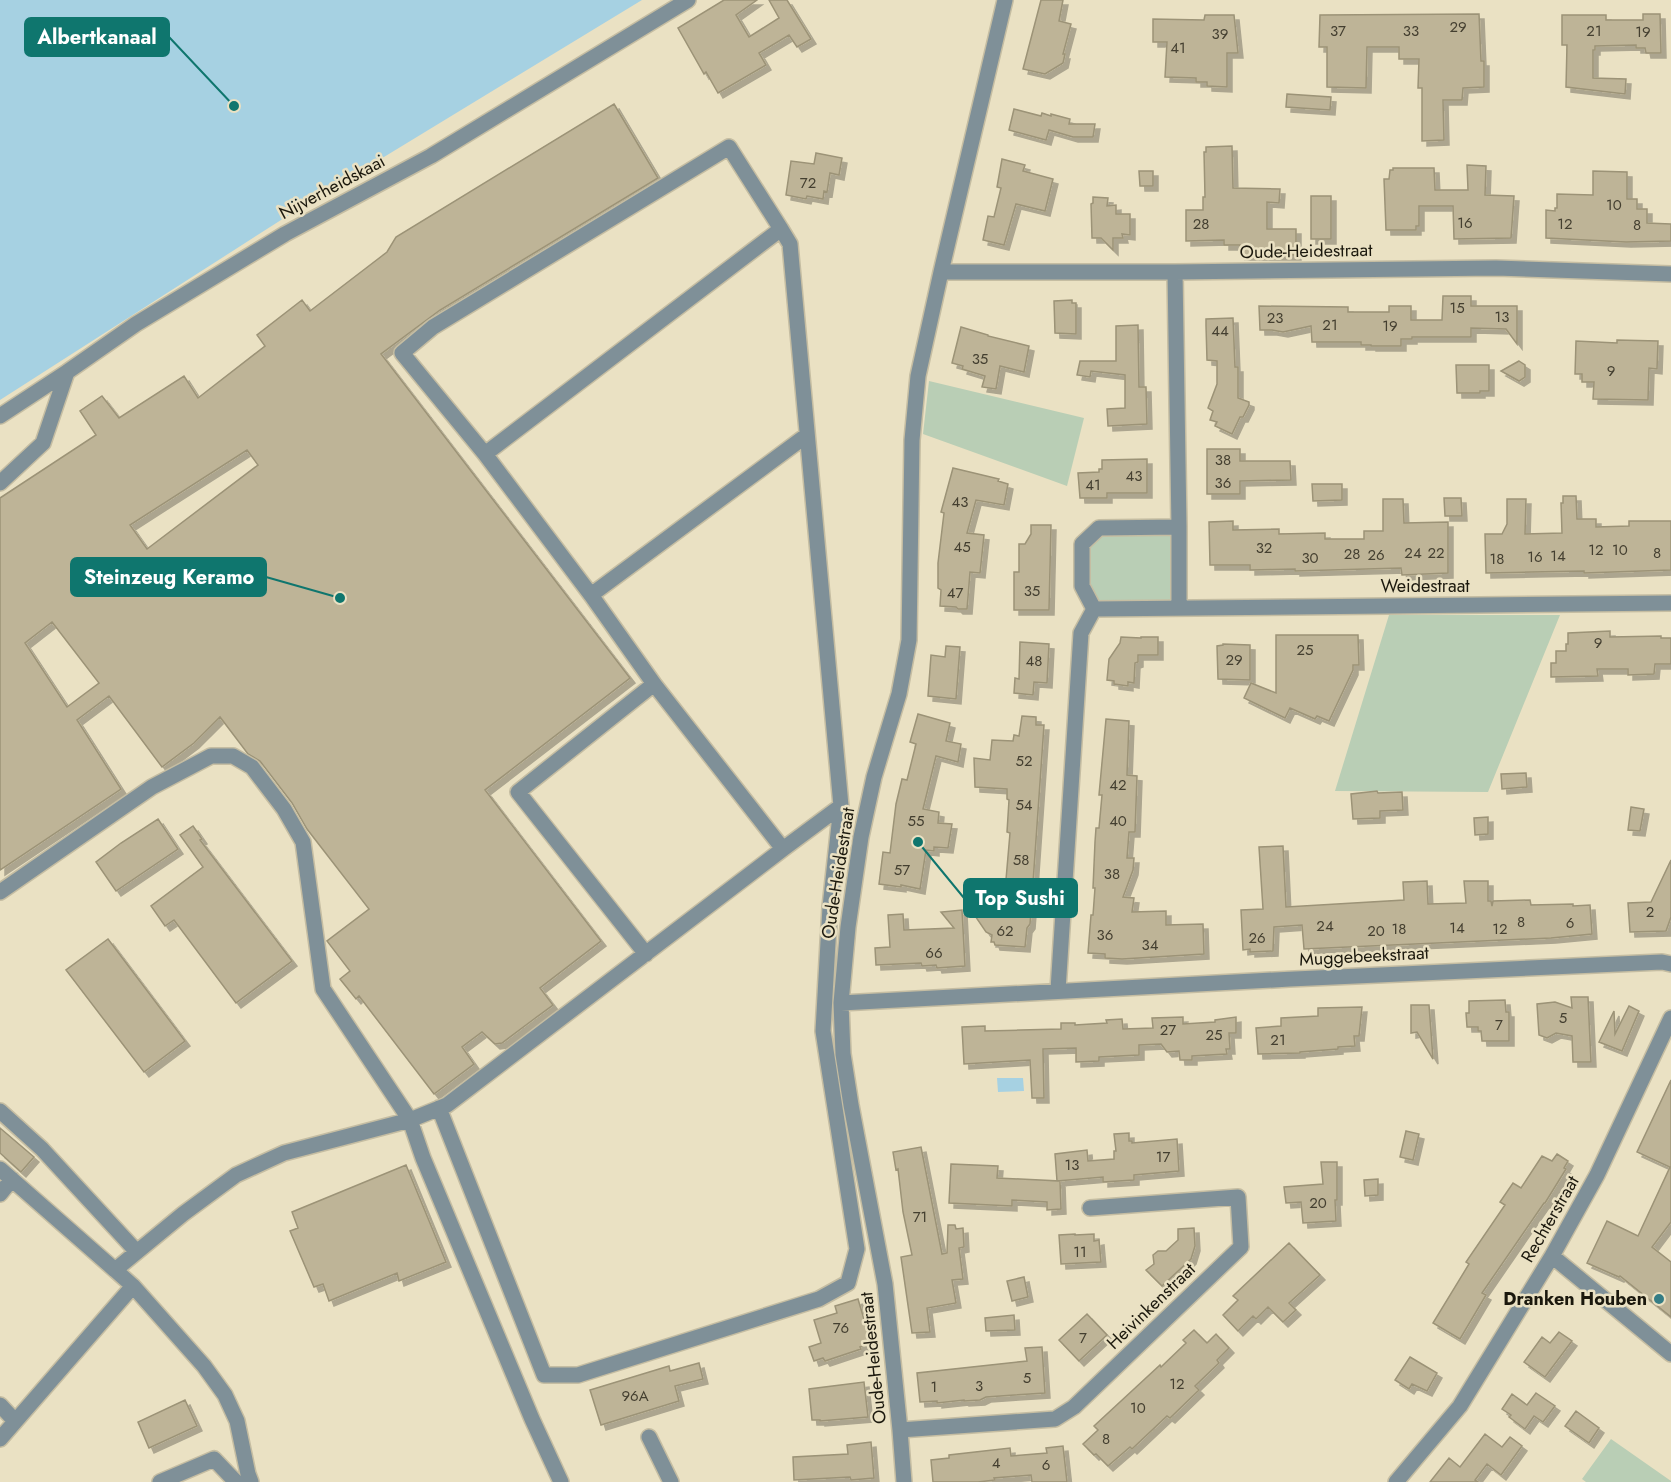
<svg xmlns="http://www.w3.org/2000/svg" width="1671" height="1482" font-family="Jost,sans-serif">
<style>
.green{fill:#b9ceb5}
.water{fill:#a6d1e2}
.building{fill:#beb497;stroke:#9c9377;stroke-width:1.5;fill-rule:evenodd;filter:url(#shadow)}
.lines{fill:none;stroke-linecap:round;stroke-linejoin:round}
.minor-casing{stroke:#c5bda2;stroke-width:18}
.minor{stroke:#7f9098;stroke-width:15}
.poi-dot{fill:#357d85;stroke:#eae1c3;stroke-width:2}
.labels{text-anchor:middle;stroke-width:5;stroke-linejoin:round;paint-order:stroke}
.number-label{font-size:15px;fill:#443f30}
.street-label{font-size:18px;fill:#1b180d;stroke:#eae1c3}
.poi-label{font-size:18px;font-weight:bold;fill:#1b180d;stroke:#eae1c3;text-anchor:end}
.leader{fill:none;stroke:#0f766e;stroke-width:2}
.callout-dot{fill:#0f766e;stroke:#eae1c3;stroke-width:2}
.callout{fill:#0f766e;stroke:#0f766e;stroke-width:2}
.callout-label{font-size:20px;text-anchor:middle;font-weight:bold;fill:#fff}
</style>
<defs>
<filter id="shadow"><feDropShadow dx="5" dy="5" stdDeviation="0" flood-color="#0004"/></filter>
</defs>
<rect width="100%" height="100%" fill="#eae1c3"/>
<path class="green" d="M929 381 1084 418 1067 486 923 434Z
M1179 527V607L1094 609 1082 544 1099 528Z
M1389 615H1560L1488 792 1335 791Z
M1611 1439 1671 1481V1482H1586L1582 1479Z"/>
<path class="water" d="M0 0H642L292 213 0 400Z
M997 1078H1023L1024 1091 998 1092Z"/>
<path class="building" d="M724 0H757L736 15 749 37 779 18 769 0H787L811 39 797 47 789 35 759 53 766 65 718 93 706 72 704 74 678 28Z
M1041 0H1063L1059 21 1071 24 1063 54H1065L1063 63 1045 74 1023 69Z
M1479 14 1481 61H1484V87L1463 88 1462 100H1443L1444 140 1422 141V88H1418L1419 59H1399V47H1367L1366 88 1327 87V47H1319L1320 15Z
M1643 14H1660L1661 53H1646L1645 48H1636V45L1595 46V50H1593V78L1626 79 1625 94 1566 87 1567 45H1562V15H1606V20H1643Z
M1205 15H1234L1238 53H1227V87L1207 86V82H1196V78L1165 77 1167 42H1153V19L1204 20Z
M1287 94 1331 97 1330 110 1286 107Z
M614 104 658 178 440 310 381 354 630 678 485 790 601 941 540 988 553 1005 534 1019 502 1043 495 1044 482 1032 462 1047 474 1064 434 1094 359 996 356 999 340 979 350 971 327 941 369 909 307 829 292 803 260 761 248 754 220 717 194 743 162 767 109 696 77 720 121 789 0 870V498L96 435 80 411 102 396 119 418 184 376 198 398 265 346 257 335 302 300 310 311 387 252 396 237ZM247 450 258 465 147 549 130 525ZM52 622 99 683 67 707 25 643Z
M1014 109 1041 116 1042 113 1051 116V114L1070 119 1069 124H1095L1093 137H1073L1049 130 1046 140 1009 130Z
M1232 146 1233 188 1280 189 1279 203 1267 202V229H1296V255H1240V245H1224V240L1186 241V210H1203V197H1205L1204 152H1206V147Z
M816 153 842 158 839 175 830 173 827 192 824 191 823 199 807 196 806 199 786 195 791 161 814 164Z
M1002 159 1025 165 1023 171 1053 179 1045 211 1016 204 1004 245 983 240 988 216 994 217 1001 188 997 187Z
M1467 165 1486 166 1485 195 1514 196 1511 238 1454 239 1453 206H1419V226H1416V230H1386L1384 179H1389L1390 170H1393V168H1434L1435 190H1468Z
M1139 171H1153V186H1140Z
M1593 171 1627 172V199H1637V209H1647V223L1671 224V241L1626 242 1546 238V210L1555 211V208H1557V194L1593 195Z
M1311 196H1331V239H1311Z
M1093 197 1108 198 1107 206 1116 205V214H1130V235L1122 234 1123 238H1113V250L1101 238H1092L1091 204 1093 203Z
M1443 296H1471V306H1517V344L1506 329 1471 328V337H1412V339H1401V346H1371V345H1361V342H1312L1311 326 1283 332 1272 330H1260L1259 306 1348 307V312H1389V306H1411V320H1442Z
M1072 300V303H1076V334L1055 333 1054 301Z
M1233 318 1235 367H1238V398L1249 402V405L1243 417H1240L1232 434 1215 426 1217 422 1210 420 1213 411 1208 408 1217 384V361L1207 360 1206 326V319Z
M1138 325 1139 387H1146L1147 424 1108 426 1107 409 1125 408V375L1091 371 1090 377 1077 375 1080 361H1116V326Z
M961 327 988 335V336L1029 346 1024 372 1000 366 996 389 982 387 985 376 962 369 963 366 952 363Z
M1617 340 1658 341 1657 369 1649 368 1648 400 1593 399 1594 382H1582V374H1575L1576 341 1617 343Z
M1519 361 1525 365V377L1519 381 1501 371Z
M1456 365H1489V391H1480V393H1457Z
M1207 449H1240V461H1290L1291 480 1240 481V494H1207Z
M1147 459V493H1107V498H1080L1078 473 1099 472V469H1102V460Z
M953 468 999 479 998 481 1008 484 1004 505 976 500 967 533 984 535 980 573 970 572 967 609H958L956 607 940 606 941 590 938 588V563L944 513 941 512Z
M1312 484H1342V500L1313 501Z
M1563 496H1576L1577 519H1596V527L1629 526V521H1671V570L1584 573V571L1486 573 1485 534H1502L1507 524V499H1526L1525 534 1562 533 1561 503H1563Z
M1444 498H1461L1462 516H1445Z
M1383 499H1403L1404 523 1448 522V573L1402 575 1401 568 1295 571V569L1250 570V565H1210L1209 522 1233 521V530L1279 529V534L1325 533V539H1364V531H1383Z
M1031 525H1051L1049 610H1014V572H1019V544H1025L1031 534Z
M1610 631V637L1661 636V638H1671V664H1655L1654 674 1628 675V669H1597L1598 676 1551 677V663H1556V651H1566V644H1568V633Z
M1276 635H1358L1359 665H1353V670L1329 721 1317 716 1315 719 1290 708 1285 718 1244 698 1251 683 1276 693Z
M1121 637 1141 638V637H1158V655H1138V662L1135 663 1134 683 1128 682V686L1114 684V681L1107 680 1109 659 1120 643Z
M1020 642 1049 644 1047 683 1034 682 1033 695 1014 693 1015 678 1019 679Z
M1223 644 1250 645V680L1218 679 1217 646 1223 645Z
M946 646 960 647 956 699 928 696 931 655 945 657Z
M918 714 950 723 946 741 961 744 958 762 936 756 923 809 939 812 938 823 952 824 948 848 934 847V851L926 850 920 889 901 885V887L879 884 883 852 890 853 896 804 902 779 907 780 916 744 910 742Z
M1022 716 1036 717V725H1044L1032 897 1030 924 1027 928 1025 947 995 945 994 942H991L992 935 986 932 971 910 1003 908V907L999 906V891H1005L1010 833 1007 832 1009 800 1007 799V789L975 787 974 758 990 760 992 740 1013 741 1014 735 1019 736Z
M1106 719 1129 721 1127 775 1137 776 1135 832H1129L1127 858H1134L1133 870 1123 897 1134 898 1132 912 1166 911V925L1203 924 1204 954 1122 959 1105 958V954L1088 953 1091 915H1093L1095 888H1093L1095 842 1096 828H1099L1102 795H1099Z
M1526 773 1527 787 1502 789 1501 774Z
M1377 791 1378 793 1402 792 1403 810 1380 811V818L1353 819 1351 794Z
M1631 807 1644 809 1640 831 1628 830Z
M1488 817V834L1475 835 1474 818Z
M158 819 178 849 116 891 96 862 121 843Z
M193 826 202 839 200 840 292 961 236 1003 174 920 165 926 151 906 203 867 180 835Z
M1283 846 1286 907 1404 900 1403 882 1427 881 1428 904 1466 903 1464 881H1488V901H1491L1492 906 1493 901 1530 900 1531 905 1573 904V906L1590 905 1592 934 1551 938 1304 949 1302 925 1274 927 1273 951 1250 952V949L1243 950 1241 910 1263 909 1259 847Z
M1671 860V917L1666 931 1630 932 1628 903 1651 902Z
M962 910 965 966 937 968 936 965 922 966 921 963 876 965 875 948 890 947 888 915 903 914 904 930 954 928 941 912Z
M108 939 185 1041 144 1072 66 970Z
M1571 997H1588L1591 1062H1573L1572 1036 1556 1033 1547 1038 1539 1035 1537 1004 1555 1002 1572 1008Z
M1505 1000 1506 1012H1509V1041H1482L1481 1031H1478V1027H1467L1466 1013H1469V1001Z
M1411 1005H1429L1433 1059 1417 1032 1411 1033Z
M1629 1006 1639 1011 1622 1051 1599 1042 1614 1011 1615 1034Z
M1362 1007 1359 1036H1354L1355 1046 1338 1047V1049L1300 1052V1053L1258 1054 1256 1028 1281 1026V1018L1318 1016V1008Z
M1183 1017V1024L1215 1022V1020L1236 1017V1033H1229L1230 1049H1226L1227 1054 1192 1056V1060H1180L1179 1051 1167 1052 1161 1044 1139 1045V1055L1099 1057V1061L1076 1062V1048L1043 1049 1044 1098H1032L1030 1060 964 1064 962 1027 985 1026V1031L1061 1029V1023H1075V1025L1107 1023 1106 1020 1122 1019 1123 1029 1153 1028 1152 1018Z
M1671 1080V1222L1652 1247 1671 1262V1317L1620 1276 1619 1277 1587 1263 1607 1221 1638 1236 1670 1167 1637 1152Z
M0 1128 34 1157 21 1172 0 1153Z
M1406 1131 1419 1134 1413 1160 1400 1157Z
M1129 1133V1141H1132V1143L1177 1139 1179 1171 1134 1175V1180L1103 1182V1177L1057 1181 1055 1154 1087 1150 1088 1161 1114 1159V1151H1116L1114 1134Z
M921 1147 942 1254 947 1253 948 1225H955L956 1229 963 1228 964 1247 959 1248 963 1279 952 1280 956 1303 927 1308 930 1332 912 1333 901 1257 912 1255 903 1212 898 1169 896 1170 893 1152Z
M1557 1154 1568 1161 1564 1168 1566 1169 1545 1203H1544L1482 1293 1486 1295 1460 1339 1433 1323 1469 1264 1466 1262 1505 1205 1500 1202 1513 1183 1521 1188 1542 1156 1552 1161Z
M1321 1162H1337V1200H1335L1336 1221 1303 1223 1301 1202 1286 1203 1284 1187 1323 1184Z
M951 1164 998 1166 997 1178 1060 1181 1061 1209 1047 1210V1202L1012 1200V1206L949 1203Z
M406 1165 446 1262 399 1281 397 1273 329 1301 323 1284 314 1287 290 1231 298 1228 292 1212Z
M1378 1179V1195L1365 1196 1364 1180Z
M1194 1228 1195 1246 1191 1259 1162 1286 1146 1270 1154 1264 1153 1255 1158 1251H1166L1178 1240V1229Z
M1075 1234V1235L1094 1234V1241L1099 1240 1101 1262 1061 1264 1059 1235Z
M1289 1243 1320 1275 1289 1303 1296 1310 1283 1322 1268 1307 1256 1319 1253 1316 1238 1331 1223 1315 1238 1300 1233 1296Z
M1024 1277 1028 1297 1012 1301 1007 1281Z
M858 1299 871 1343 860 1347 861 1349 825 1361 823 1358 814 1361 809 1347 821 1343 814 1320 837 1313 835 1306Z
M1087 1314 1107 1335 1079 1361 1059 1340Z
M1014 1315 1015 1330 986 1331 985 1318Z
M1194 1330 1207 1343 1216 1334 1229 1348 1217 1360 1219 1363 1195 1386 1199 1390 1170 1418 1167 1416 1132 1449 1130 1447 1108 1466 1096 1454 1094 1455 1083 1444 1098 1430 1094 1426 1160 1365 1161 1367 1186 1343 1183 1340Z
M1559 1332 1572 1341 1545 1377 1524 1362 1542 1337 1550 1343Z
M1042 1347 1045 1393 986 1397 980 1400 964 1401V1400L937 1403V1401L920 1402 917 1373 1027 1361 1025 1348Z
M1410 1357 1437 1373 1427 1391 1412 1384 1409 1389 1395 1380Z
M699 1363 703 1379 675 1386 679 1401 601 1425 590 1390 669 1366 670 1371Z
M864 1382 868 1417 820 1421V1420H812L809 1389Z
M1536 1393 1555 1406 1543 1422 1534 1416 1525 1429 1509 1417 1511 1415 1502 1409 1512 1394 1527 1405Z
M185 1400 197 1426 149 1448 138 1422Z
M1576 1411 1599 1428 1589 1443 1565 1426Z
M1485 1434 1502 1447 1510 1437 1522 1446 1501 1475 1487 1464 1475 1480 1478 1482H1430L1449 1458 1460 1467Z
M871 1442 874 1478 851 1480 850 1477 794 1480 793 1457 848 1454 847 1445Z
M1063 1446 1067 1482H1032L1031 1475 994 1478 995 1480 978 1482H933L931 1460 949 1458V1455L1010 1448 1011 1456 1047 1453 1046 1448Z"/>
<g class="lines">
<defs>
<path id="minor" d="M781 229 790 244 841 806 783 849
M941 272H1175L1496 268 1671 274
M1175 272 1179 527V607
M0 416 67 372 136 324 285 234 431 156 688 0
M0 483 43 443 67 372
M1179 527 1099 528 1082 544V586L1094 609 1671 603
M591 595 807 435
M0 892 152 787 211 756H233L252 767 284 809 303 842 323 989 410 1120 423 1158 532 1419 561 1482
M646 954 518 792 654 684
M1058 990 1081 633 1094 609
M841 1003C1115 987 1388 974 1662 962L1671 964
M439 1108 544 1375H578L819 1299 848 1283 857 1249 823 1031 830 907 841 806
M0 1111 42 1149 137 1252
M0 1169 115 1270
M0 1194 12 1179
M1552 1256 1671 1354
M0 1405 15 1421
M900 1430 1055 1419 1074 1407 1241 1247 1238 1197 1090 1208
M649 1437 671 1482
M0 1439 133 1286
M160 1482 214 1459 236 1482
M251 1482 248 1474 237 1421 225 1395 204 1366 133 1286 115 1270 183 1214 236 1175 284 1153 410 1120 447 1105 783 849 654 684 591 595 485 454 402 353 433 327 729 147 781 229 485 454
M904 1482 900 1430 885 1284 851 1105 843 1054 841 1003 848 927 861 837 874 777 899 694 909 640 912 440 918 376 941 272 1005 0
M1396 1482 1460 1406 1552 1256 1597 1175 1671 1018"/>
</defs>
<use href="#minor" class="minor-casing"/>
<use href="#minor" class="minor"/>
</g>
<circle class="poi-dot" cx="1659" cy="1299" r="6"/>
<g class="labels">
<g class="number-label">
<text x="1458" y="32">29</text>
<text x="1338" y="36">37</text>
<text x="1411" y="36">33</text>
<text x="1594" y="36">21</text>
<text x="1643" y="37">19</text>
<text x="1220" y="39">39</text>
<text x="1178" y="53">41</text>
<text x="808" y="188">72</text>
<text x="1614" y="210">10</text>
<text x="1465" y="228">16</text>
<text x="1201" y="229">28</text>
<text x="1565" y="229">12</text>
<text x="1637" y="230">8</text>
<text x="1457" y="313">15</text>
<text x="1502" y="322">13</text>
<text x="1275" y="323">23</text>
<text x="1330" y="330">21</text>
<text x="1390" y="331">19</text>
<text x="1220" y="336">44</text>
<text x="980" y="364">35</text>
<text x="1611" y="376">9</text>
<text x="1223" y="465">38</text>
<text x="1134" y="481">43</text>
<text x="1223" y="488">36</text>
<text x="1093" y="490">41</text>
<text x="960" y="507">43</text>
<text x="962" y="552">45</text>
<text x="1264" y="553">32</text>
<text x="1596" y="555">12</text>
<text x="1620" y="555">10</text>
<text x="1413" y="558">24</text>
<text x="1436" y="558">22</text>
<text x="1657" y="558">8</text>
<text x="1352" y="559">28</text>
<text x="1376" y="560">26</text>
<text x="1558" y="561">14</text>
<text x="1535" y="562">16</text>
<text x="1310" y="563">30</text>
<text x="1497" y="564">18</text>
<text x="1032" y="596">35</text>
<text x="955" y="598">47</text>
<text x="1598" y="648">9</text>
<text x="1305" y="655">25</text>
<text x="1234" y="665">29</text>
<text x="1034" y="666">48</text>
<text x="1024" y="766">52</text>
<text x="1118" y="790">42</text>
<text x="1024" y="810">54</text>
<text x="916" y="826">55</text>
<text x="1118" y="826">40</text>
<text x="1021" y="865">58</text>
<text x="902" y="875">57</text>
<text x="1112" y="879">38</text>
<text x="1650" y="917">2</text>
<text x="1521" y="927">8</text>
<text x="1570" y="928">6</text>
<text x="1325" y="931">24</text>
<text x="1457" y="933">14</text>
<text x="1399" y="934">18</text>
<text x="1500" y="934">12</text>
<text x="1005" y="936">62</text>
<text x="1376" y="936">20</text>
<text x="1105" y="940">36</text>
<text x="1257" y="943">26</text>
<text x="1150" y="950">34</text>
<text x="934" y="958">66</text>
<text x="1563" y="1023">5</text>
<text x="1499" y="1030">7</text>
<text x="1168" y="1035">27</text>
<text x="1214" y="1040">25</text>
<text x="1278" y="1045">21</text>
<text x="1163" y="1162">17</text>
<text x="1072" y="1170">13</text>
<text x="1318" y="1208">20</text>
<text x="920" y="1222">71</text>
<text x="1080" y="1257">11</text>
<text x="841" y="1333">76</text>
<text x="1083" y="1343">7</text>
<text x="1027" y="1383">5</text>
<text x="1177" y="1389">12</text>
<text x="979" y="1391">3</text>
<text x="934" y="1392">1</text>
<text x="635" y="1401">96A</text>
<text x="1138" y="1413">10</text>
<text x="1106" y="1444">8</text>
<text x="996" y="1468">4</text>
<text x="1046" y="1470">6</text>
</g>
<g class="street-label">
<text transform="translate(332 187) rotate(-28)" y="6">Nijverheidskaai</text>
<text transform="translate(1306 251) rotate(-1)" y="6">Oude-Heidestraat</text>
<text x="1425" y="592">Weidestraat</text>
<text transform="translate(838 873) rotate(-81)" y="6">Oude-Heidestraat</text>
<text transform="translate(1364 956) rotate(-3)" y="6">Muggebeekstraat</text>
<text transform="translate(1550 1219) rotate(-60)" y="6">Rechterstraat</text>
<text transform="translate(1151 1306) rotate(-44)" y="6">Heivinkenstraat</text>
<text transform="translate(873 1358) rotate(-96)" y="6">Oude-Heidestraat</text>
</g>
<g class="poi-label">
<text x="1647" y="1305">Dranken Houben</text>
</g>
</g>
<path class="leader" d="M234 106L169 37M340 598L266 577M918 842L964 898"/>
<g class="callout-dot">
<circle cx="234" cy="106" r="6"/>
<circle cx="340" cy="598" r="6"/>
<circle cx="918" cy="842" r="6"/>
</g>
<g class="callout">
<rect x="25" y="18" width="144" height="38" rx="6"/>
<rect x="71" y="558" width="195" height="38" rx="6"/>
<rect x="964" y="879" width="113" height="38" rx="6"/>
</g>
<g class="callout-label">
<text x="97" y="44">Albertkanaal</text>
<text x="169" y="584">Steinzeug Keramo</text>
<text x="1020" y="905">Top Sushi</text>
</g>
</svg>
